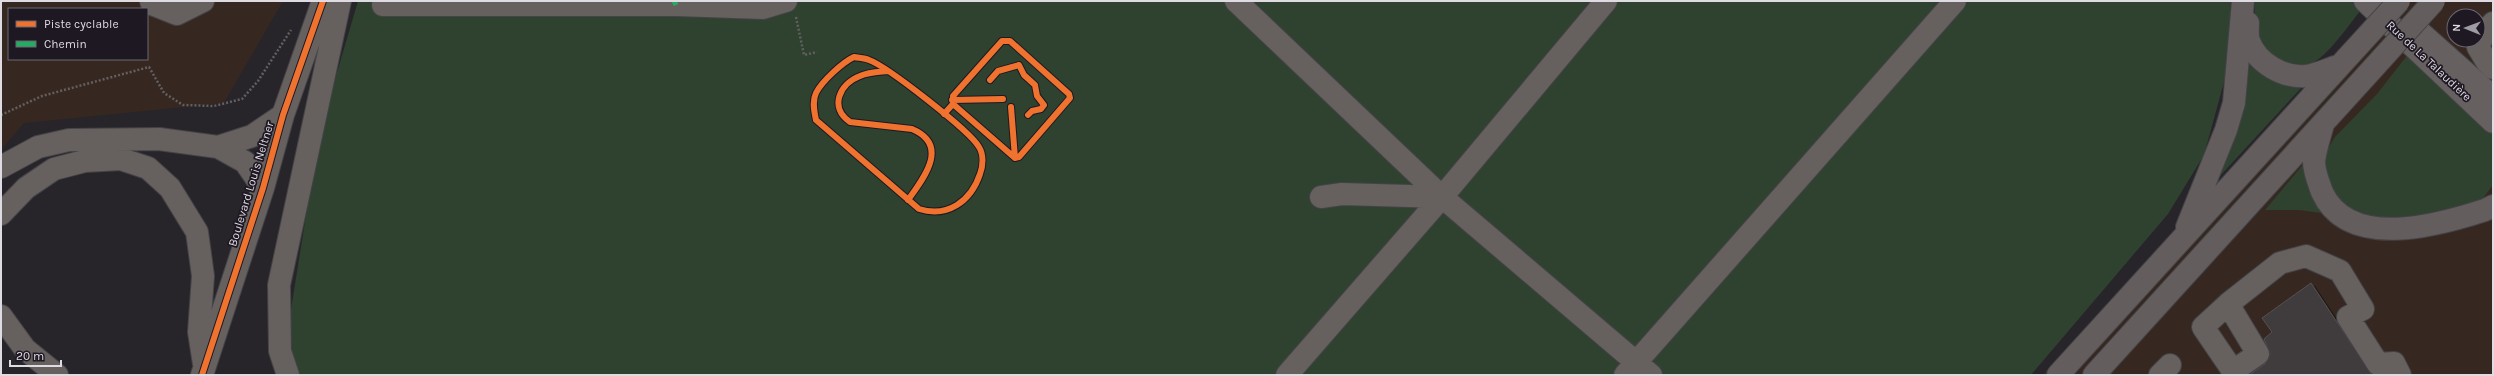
<svg xmlns="http://www.w3.org/2000/svg" width="2494" height="376" font-family="Karla,sans-serif">
<style>
.industrial{fill:#362820;fill-rule:evenodd}
.green{fill:#2e422f}
.building{fill:#3f3b3d;stroke:#555152;filter:url(#shadow)}
.lines{fill:none;stroke-linecap:round;stroke-linejoin:round}
.minor-casing{stroke:#444347;stroke-width:24}
.major-casing{stroke:#444347;stroke-width:24}
.highway-casing{stroke:#444347;stroke-width:24}
.path{stroke:#635f61;stroke-width:2.5;stroke-dasharray:2 2;stroke-linecap:butt}
.minor{stroke:#66605f;stroke-width:22}
.major{stroke:#676061;stroke-width:22}
.highway{stroke:#635d5e;stroke-width:22}
.highway-bridge-casing{stroke:#444347;stroke-width:24;stroke-linecap:butt}
.highway-bridge{stroke:#635d5e;stroke-width:22}
.quiet{stroke:#26ab63;stroke-width:5;stroke-dasharray:10 5;stroke-linecap:butt}
.cycleway-casing{stroke:#1e1823;stroke-width:8}
.cycleway{stroke:#ef722f;stroke-width:6}
.labels{text-anchor:middle;stroke-width:3.5;stroke-linejoin:round;paint-order:stroke}
.street-label{font-size:12px;fill:#dfdbe3;stroke:#1e1823}
</style>
<defs>
<filter id="shadow"><feDropShadow dx="3.5" dy="3.5" stdDeviation="0" flood-color="#0009"/></filter>
</defs>
<rect width="100%" height="100%" fill="#27252a"/>
<path class="industrial" d="M1 1H283L224 103 24 123 1 150ZM9 9H147V59H9Z
M2392 1H2493V375H2042ZM2454 16H2478V40H2454Z"/>
<path class="green" d="M358 1H2231L2227 71 2204 155 2168 214 2031 375H297L292 362 289 322 308 203 321 127Z
M2255 1H2353L2362 9C2347 26 2318 75 2291 68 2282 65 2272 59 2263 55L2254 25Z
M2409 53 2490 126 2493 134V185L2480 202 2447 213 2394 221 2354 215 2334 196 2325 167 2326 152 2335 137 2377 94Z
M2246 61 2302 82V87L2220 176 2217 174Z
M2306 161 2329 214 2299 210H2265Z"/>
<path class="building" d="M2311 283 2372 375H2249L2265 364 2270 354 2264 339 2272 332 2262 318Z"/>
<g class="lines">
<defs>
<path id="minor" d="M151 1 152 4 177 14 203 1
M384 1 383 5H676L763 8 786 1
M1236 1 1442 197 1651 375
M2493 23 2485 32 2478 47 2487 62 2493 68
M218 147 252 136 283 115
M1 167 38 147 69 140 159 139 218 147 245 162 263 188
M1321 197 1342 194 1442 197 1606 1
M1 214 26 188 54 169 85 161 121 159 148 168 170 188 197 232 203 276 199 332 204 364
M2228 304 2203 327 2233 371 2258 354 2228 304 2280 263 2306 256 2340 271 2363 309 2348 317 2378 364 2394 363 2400 375
M1 316 25 349 57 375
M202 375 263 188 283 115 323 1
M288 375 280 351 279 285 340 1
M1287 375 1442 197
M1625 375 1955 1
M2160 375 2170 365"/>
<path id="major" d="M2365 1 2493 122
M2413 26 2493 97"/>
<path id="highway" d="M2248 23C2248 28 2247 36 2249 41 2257 63 2283 78 2306 76 2316 75 2328 69 2338 66
M2323 124C2320 136 2315 150 2314 162 2314 172 2319 183 2322 192 2349 251 2439 225 2485 210L2493 206
M2187 227 2226 130 2234 103 2243 1
M2058 375 2346 59
M2094 375 2366 76"/>
</defs>
<use href="#minor" class="minor-casing"/>
<use href="#major" class="major-casing"/>
<use href="#highway" class="highway-casing"/>
<path class="path" d="M796 17 804 55 817 52
M1 115 42 96 149 67 164 93 183 105 214 106 242 99 258 81 291 30"/>
<use href="#minor" class="minor"/>
<use href="#major" class="major"/>
<use href="#highway" class="highway"/>
<defs>
<path id="highway-bridge" d="M2346 59 2399 1
M2366 76 2434 1"/>
</defs>
<use href="#highway-bridge" class="highway-bridge-casing"/>
<use href="#highway-bridge" class="highway-bridge"/>
<path class="quiet" d="M674 1 676 5"/>
<defs>
<path id="cycleway" d="M854 57C859 58 865 58 869 60 888 67 970 131 979 147 984 155 983 166 980 174 971 201 948 218 919 209L816 120C814 111 812 101 816 93 822 81 843 62 854 57Z
M888 71C879 72 869 72 860 76 839 84 829 108 850 122L912 129C950 145 924 178 908 200
M990 80 998 71 1019 65 1024 75 1035 85 1037 96 1044 105 1041 109 1032 111 1028 115
M952 100 1003 99
M1011 107 1015 158
M944 114 953 104V96L1002 41H1010L1069 94 1070 98 1019 157 1015 158 953 104
M202 375 263 188 283 115 323 1"/>
</defs>
<use href="#cycleway" class="cycleway-casing"/>
<use href="#cycleway" class="cycleway"/>
</g>
<g class="labels">
<g class="street-label">
<text transform="translate(2429 61) rotate(43)" y="4">Rue de La Talaudière</text>
<text transform="translate(251 184) rotate(-73)" y="4">Boulevard Louis Neltner</text>
</g>
</g>
<rect width="2494" height="376" fill="none" stroke="#dfdbe3" stroke-width="4"/>
<rect x="8" y="8" width="140" height="52" fill="#1e1823" stroke="#6b6670"/>
<rect x="16" y="21" width="20" height="6" fill="#ef722f" stroke="#6b6670"/>
<text x="44" y="28" font-size="12" fill="#dfdbe3">Piste cyclable</text>
<rect x="16" y="41" width="20" height="6" fill="#26ab63" stroke="#6b6670"/>
<text x="44" y="48" font-size="12" fill="#dfdbe3">Chemin</text>
<g transform="translate(2466 28) rotate(271)"><circle r="19" fill="#1e1823" stroke="#6b6670"/>
<path d="M0-3L7 15L0 10L-7 15Z" fill="#9f9ba2"/>
<text y="-6" font-size="11" font-weight="bold" text-anchor="middle" fill="#dfdbe3">N</text>
</g>
<path d="M10 360v6h51v-6" fill="none" stroke="#dfdbe3" stroke-width="2"/>
<text x="16" y="360" font-size="12" fill="#dfdbe3" stroke="#1e1823" stroke-width="3" paint-order="stroke">20 m</text>
</svg>
